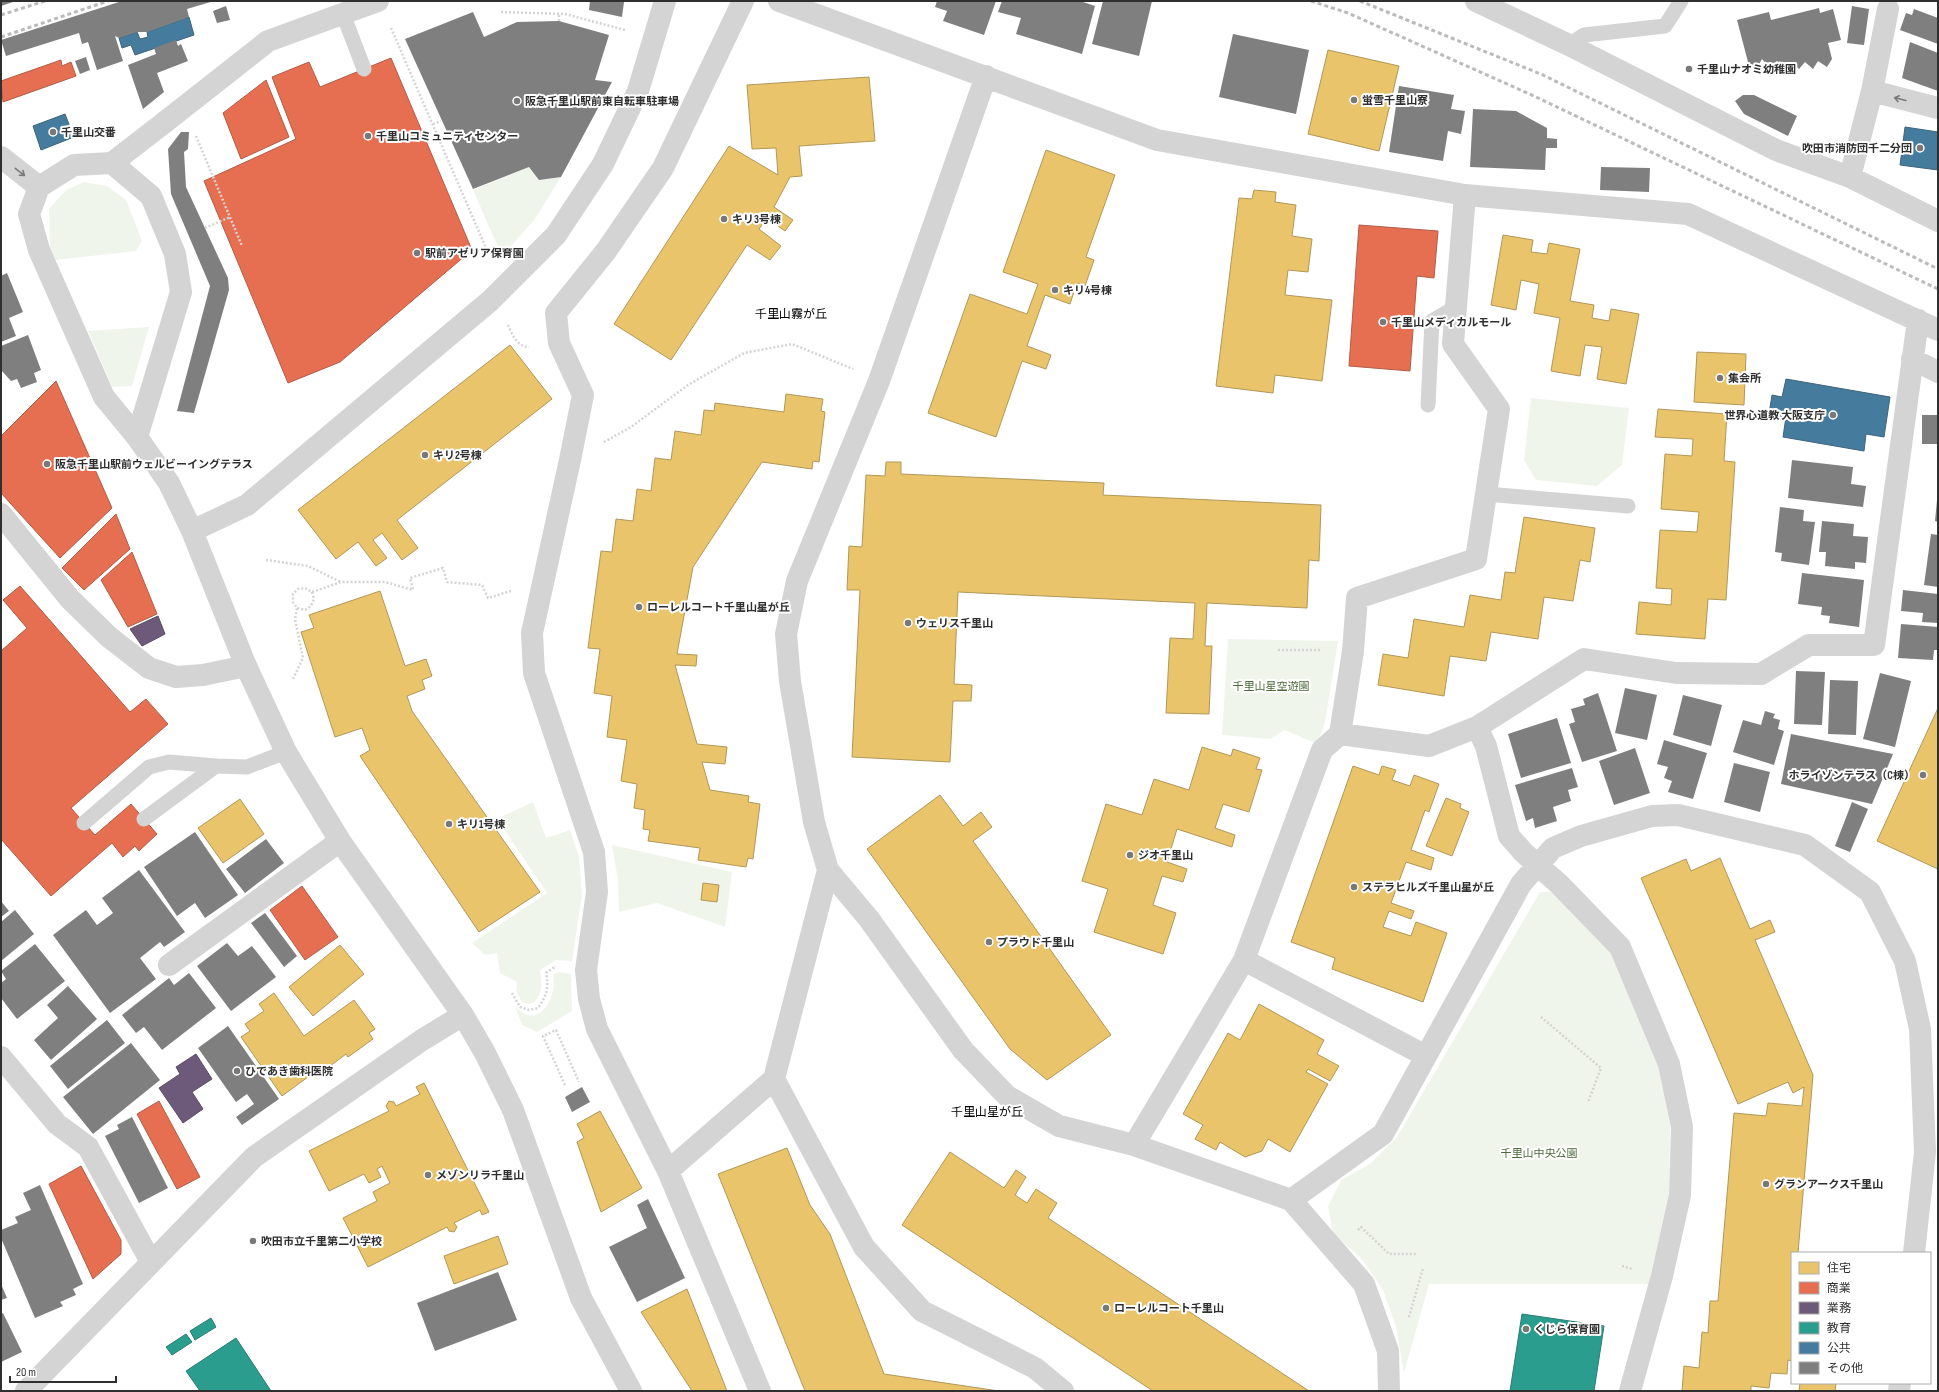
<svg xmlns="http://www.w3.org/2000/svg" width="1939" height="1392" font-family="'Sofia Sans Condensed','Noto Sans JP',sans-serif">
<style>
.green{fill:#f0f5ec}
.homes{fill:#e9c46a;stroke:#b19758}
.shops{fill:#e76f51;stroke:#b05c47}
.offices{fill:#6d597a;stroke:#5a4c64}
.schools{fill:#2a9d8f;stroke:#2c7c72}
.public{fill:#457b9d;stroke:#3e647c}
.building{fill:#7f7f7f}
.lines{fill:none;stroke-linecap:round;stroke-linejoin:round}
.path{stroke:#d4d4d4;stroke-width:2.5;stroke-dasharray:2 2;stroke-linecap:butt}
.service{stroke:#d4d4d4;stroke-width:15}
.minor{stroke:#d4d4d4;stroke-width:22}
.tertiary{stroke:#d4d4d4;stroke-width:22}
.rail{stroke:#bbb;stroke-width:3;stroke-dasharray:4 3;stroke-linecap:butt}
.oneway{stroke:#797979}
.poi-dot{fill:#787878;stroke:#fff;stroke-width:1.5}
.labels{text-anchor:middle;stroke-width:4;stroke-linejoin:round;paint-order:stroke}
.poi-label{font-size:11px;font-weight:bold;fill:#2f2f2f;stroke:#fff;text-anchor:start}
.park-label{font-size:11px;fill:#4e6a3d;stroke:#fff}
.neighbourhood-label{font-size:12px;fill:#000;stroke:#fff}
</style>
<rect width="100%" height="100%" fill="#fff"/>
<path class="green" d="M529 167 539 179 561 177 535 219 502 256 473 190Z
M84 182 107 186 126 200 142 241 136 251 56 260 50 251 49 209 66 190Z
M149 327 132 386 112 387 88 331Z
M1531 398 1629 408 1622 465 1597 486 1536 480 1524 460Z
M1228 639 1338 641 1325 722 1317 744 1285 730 1270 739 1222 735Z
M533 802 546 838 570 830 579 856 582 895 572 961 556 960 540 970C542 984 543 991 535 1002L529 1004 522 1002 516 991 517 982 500 973 497 953 485 955 472 943 547 893 497 819Z
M612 845 732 872 725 927 657 903 619 912 618 880Z
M1540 892H1554L1608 945 1660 1065 1670 1126 1669 1193 1649 1284H1429L1404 1373 1396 1327 1383 1290 1362 1259 1333 1234 1328 1206 1341 1180 1370 1164 1397 1137Z
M558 972 571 974 572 1011 537 1032 522 1025 515 1006C537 1032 558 999 553 975Z"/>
<path class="homes" d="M1328 50 1399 66 1379 151 1308 134Z
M869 77 875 141 799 146 802 176 790 177 774 207 793 220 785 231 767 218 759 229 781 246 770 260 747 245 671 360 614 324 729 146 778 175 776 148 752 149 747 85Z
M1046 150 1115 175 1086 257 1094 260 1085 286 1077 283 1070 304 1045 295 1027 346 1051 355 1046 369 1022 361 996 437 928 413 970 294 1027 314 1038 284 1003 272Z
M1254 190 1276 192 1275 202 1296 205 1292 236 1312 239 1308 272 1288 270 1285 295 1332 300 1322 381 1275 375 1273 393 1216 386 1239 198 1252 199Z
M1503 235 1533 240 1531 252 1547 254 1549 243 1580 249 1570 301 1594 305 1592 318 1609 321 1611 309 1639 314 1626 384 1597 379 1602 347 1585 345 1580 376 1551 371 1560 318 1534 313 1539 284 1521 280 1516 310 1491 305Z
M510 345 552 399 397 520 418 548 402 560 382 533 373 540 387 558 376 566 358 542 336 559 298 510Z
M1697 352 1746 354 1744 405 1694 402Z
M786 394 823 399 821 411 825 412 819 462 813 461 812 469 762 462 693 567 677 654 697 655 696 666 675 665 697 744 727 747 725 764 702 762 710 790 749 796 748 802 760 804 753 859 748 858 746 867 698 860 700 848 648 841 650 830 643 829 645 810 634 808 637 784 621 781 627 740 607 737 612 696 594 693 600 649 588 648 601 551 612 552 616 519 633 521 637 489 651 491 655 458 671 460 675 431 701 435 704 410 714 411 715 403 784 412Z
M1658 409 1727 414 1724 461 1735 462 1726 600 1708 599 1705 639 1636 634 1639 602 1671 605 1672 589 1656 588 1660 530 1697 532 1699 512 1661 509 1665 454 1692 456 1693 439 1655 437Z
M886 462H901V474L1104 483 1103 495 1321 505 1319 561 1309 560 1307 608 1207 603 1205 646H1212L1209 714 1166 713 1170 638 1193 639 1195 603 958 592 954 684 972 685 971 701H953L950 762 852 757 860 590H847L849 546 862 547 866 475 885 476Z
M1524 517 1595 528 1590 562 1580 560 1573 601 1544 597 1538 639 1491 632 1486 661 1450 656 1444 696 1378 685 1383 654 1408 658 1414 619 1464 627 1470 595 1501 600 1505 572 1515 573Z
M380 591 405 666 426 659 432 676 422 680 425 689 407 696 412 711 540 892 479 932 360 756 370 750 362 728 335 737 301 632 314 628 309 615Z
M1938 708V869L1877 841Z
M1202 747 1231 756 1233 749 1260 758 1256 769 1262 770 1249 812 1223 804 1215 828 1235 835 1232 847 1177 829 1167 862 1187 869 1183 882 1162 876 1153 905 1176 913 1163 954 1094 932 1108 889 1082 881 1106 804 1142 815 1154 779 1189 790Z
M1353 766 1379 775 1382 766 1396 770 1392 780 1410 786 1414 775 1439 784 1429 812 1425 810 1411 850 1434 858 1431 870 1406 862 1391 903 1414 911 1411 919 1389 911 1383 927 1411 936 1416 922 1447 933 1423 1002 1332 969 1335 958 1291 942Z
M940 795 963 826 981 812 992 827 973 841 1111 1035 1047 1080 1010 1049 867 849Z
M1446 798 1461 804 1460 808 1469 812 1452 856 1426 846Z
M240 799 264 834 223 863 198 828Z
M1720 858 1750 929 1770 920 1775 932 1755 940 1813 1075 1798 1253H1792V1361L1788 1360 1787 1374 1771 1373 1769 1388 1751 1386V1391H1682L1684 1366 1699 1368 1702 1332 1708 1333 1710 1301H1718L1734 1113 1766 1116 1768 1103 1802 1106 1804 1087 1793 1093 1788 1082 1738 1104 1641 878 1686 859 1691 871Z
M703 883 719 885 717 902 701 900Z
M340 945 364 974 313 1016 289 987Z
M274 993 304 1036 354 1000 375 1029 369 1033 373 1039 348 1057 346 1054 326 1069 323 1066 282 1096 241 1037 250 1031 245 1024 264 1011 259 1004Z
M1259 1004 1324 1040 1317 1054 1339 1066 1330 1081 1308 1069 1306 1072 1328 1084 1290 1152 1268 1139 1262 1151 1245 1157 1220 1142 1216 1150 1195 1139 1203 1125 1183 1114 1228 1033 1240 1040Z
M424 1083 489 1212 482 1215 480 1210 454 1223 457 1227 454 1232 449 1231 447 1227 368 1267 343 1218 377 1201 373 1192 390 1183 382 1166 377 1169 381 1177 369 1183 364 1174 329 1191 309 1151 389 1111 386 1106 389 1101 394 1102 396 1106 420 1094 416 1087Z
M600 1111 642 1188 601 1212 577 1142 584 1138 577 1124Z
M787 1148 810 1205 830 1234 884 1374 999 1391H805L718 1174Z
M950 1152 1004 1188 1016 1170 1026 1177 1015 1195 1027 1203 1036 1189 1057 1203 1048 1218 1309 1391H1153L902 1225Z
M498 1236 508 1264 454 1284 444 1256Z
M687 1289 727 1391H692L641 1312Z
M1800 1383H1836L1835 1391H1799Z"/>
<path class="shops" d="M391 58 472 250 340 362 288 383 204 181 296 139 272 77 309 62 320 87Z
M61 60 62 66 71 62 76 76 3 102 1 81Z
M266 80 289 137 241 159 223 113Z
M1359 225 1438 231 1434 278 1417 276 1410 371 1349 366Z
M56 381 112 508 60 558 1 493V436Z
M116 514 130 549 84 590 62 568Z
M132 552 157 614 128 627 101 580Z
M20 586 130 712 146 699 168 724 71 808 95 835 131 804 157 834 139 851 135 846 123 857 112 843 51 896 1 839V651L27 628 3 600Z
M302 886 338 937 305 960 270 910Z
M159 1101 200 1177 177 1189 137 1114Z
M81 1166 121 1240V1254L93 1279 49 1184Z"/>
<path class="offices" d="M158 616 165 634 142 646 130 629Z
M196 1054 212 1079 192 1092 203 1109 183 1123 159 1088 180 1074 176 1067Z"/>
<path class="schools" d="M1522 1314 1604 1326 1594 1391H1510Z
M211 1318 216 1327 195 1340 190 1331Z
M186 1334 192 1342 172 1355 166 1347Z
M236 1338 271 1391H200L186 1371Z"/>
<path class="public" d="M189 17 194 35 135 55 131 45 122 48 119 38 137 32 140 39 148 37 147 32Z
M65 114 74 137 41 150 33 126Z
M1905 127 1938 132V170L1900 165Z
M1786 379 1890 397 1884 437 1866 434 1864 451 1783 437 1786 417 1769 414 1772 395 1782 397Z"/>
<path class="building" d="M1 1H16L1 6Z
M122 1H214L187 9 189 17 147 32H137L119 38 115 36 123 61 97 70 88 42 82 44 79 33 6 56 1 40Z
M590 1 624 2 622 17 589 10Z
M937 1H996L984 35 943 21 947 11 935 7Z
M1002 1H1080L1095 6 1082 54 1016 34 1021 18 998 12Z
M1103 1H1152L1139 56 1092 44Z
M226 6 230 20 217 23 213 11Z
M1852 6 1869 9 1864 45 1847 43Z
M1819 8 1820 13 1833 9 1841 40 1828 43 1832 59 1827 67 1818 61 1813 69 1805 62 1799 69 1792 62 1785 70 1777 61 1769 67 1762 59 1757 68 1748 62 1737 20 1769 12 1771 20Z
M1914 9 1938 18V44L1900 30 1906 13 1912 15Z
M473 12 484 37 517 22 559 21 609 35 595 80 612 82 561 177 539 180 529 167 473 189 405 39Z
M1233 34 1309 50 1296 114 1219 97Z
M176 40 178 46 181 44 188 61 157 73 164 92 143 109 128 65 156 54 154 48Z
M1910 42 1938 53V91L1902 78Z
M86 57 90 70 80 74 75 61Z
M1399 86 1454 95 1451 109 1465 111 1461 134 1448 131 1443 161 1389 152Z
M1743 95H1754L1797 116 1788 136 1744 114 1735 101Z
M1473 109 1516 111 1547 128V138L1557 139V148H1546L1545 170 1470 167Z
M181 132H189L188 149 184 152 186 187 228 278 229 290 194 413 177 411 210 286 171 194 168 149Z
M1601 167 1650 168 1649 192 1600 190Z
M7 273 23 312 9 318 16 336 1 342V276Z
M28 335 41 370 34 373 37 382 21 388 17 379 11 381 1 370V346Z
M1922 415H1938V444H1922Z
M1792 460 1853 467 1851 484 1866 486 1863 507 1788 498Z
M1937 500H1938V522L1935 521Z
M1780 507 1804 510 1803 521 1815 522 1809 565 1781 561 1782 553 1775 552Z
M1822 521 1854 524 1853 536 1868 537 1866 563 1855 562V569L1825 566 1826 552H1819Z
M1931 534 1938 535V587L1924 585Z
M1802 573 1864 580 1859 627 1829 623 1830 616 1821 615 1822 607 1798 604Z
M1903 590 1938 594V623L1922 622 1923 613 1901 611Z
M1901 624 1938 627V650H1934L1933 660 1898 658Z
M1796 671 1825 672 1822 725 1794 724Z
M1880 673 1911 681 1895 747 1863 739Z
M1830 680 1858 681 1856 735 1828 734Z
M1625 688 1657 695 1647 740 1615 733Z
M1598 693 1617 751 1582 762 1569 724 1575 722 1571 709 1585 705 1583 699Z
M1683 695 1722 705 1711 746 1673 735Z
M1765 711 1775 714 1773 718 1780 720 1778 729 1784 731 1774 765 1733 752 1743 720 1761 725Z
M1557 718 1571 763 1521 778 1508 734Z
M1791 734 1893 754 1872 804 1781 784Z
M1664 740 1707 753 1693 799 1668 792 1672 781 1664 778 1668 767 1657 764Z
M1635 748 1650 793 1614 805 1599 761Z
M1734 763 1770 772 1760 812 1724 802Z
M1572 768 1578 787 1568 790 1571 801 1553 807 1557 821 1535 828 1533 818 1526 821 1515 785Z
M1852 802 1868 809 1850 852 1835 846Z
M195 832 238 895 205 918 195 903 177 916 144 867Z
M266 839 284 863 245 893 226 869Z
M139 870 185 932 164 947 160 942 140 958 156 979 110 1013 53 935 86 910 97 925 113 913 102 898Z
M1 901 9 911 1 917Z
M15 910 34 934 1 961V922Z
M265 913 297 956 284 967 251 923Z
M227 943 238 956 252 946 276 977 231 1011 197 966Z
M35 944 65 981 17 1019 1 998V983L6 979 1 971Z
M189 973 216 1008 162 1050 144 1027 136 1033 122 1015 169 978 174 985Z
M68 986 97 1019 51 1060 34 1040 58 1018 47 1005Z
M107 1020 125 1043 68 1089 50 1066Z
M228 1026 279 1099 242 1125 236 1117 254 1104 247 1094 236 1102 198 1048Z
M131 1043 160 1080 93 1134 63 1097Z
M582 1087 590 1102 572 1112 565 1097Z
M132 1117 168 1188 139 1203 105 1136 119 1129 117 1125Z
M40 1185 83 1284 73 1289 76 1295 60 1302 63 1306 35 1318 1 1238V1230L18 1223 15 1217 31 1210 23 1193Z
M648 1199 685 1278 637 1302 609 1247 647 1228 637 1205Z
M498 1272 517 1320 435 1351 417 1303Z
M1 1284 7 1298 1 1300Z
M3 1313 22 1352 1 1362V1314Z"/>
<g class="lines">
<path class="path" d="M501 12 565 14 625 30
M559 21V14
M391 28 489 255
M433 124 441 121
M196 136 242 246
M205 228 230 217
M508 325C512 334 517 347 529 347
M604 442 631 427 688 385 744 353 792 344 853 369
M266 560 308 566 341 582
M413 589 410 578 443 568 447 582 482 585 488 598 511 591
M312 592 314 599 311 606 305 610 297 608 293 602V594L298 589 305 588 312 592 341 582H385L413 590
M1278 650H1322
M293 679 303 658 295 619 297 608
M512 993 520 1007 529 1010 538 1008C547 995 549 988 546 973L556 966
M1541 1017 1601 1068 1588 1102
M565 1085 543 1036 556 1030 579 1082
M1358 1230 1361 1227 1389 1254H1416
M1622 1266 1632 1269
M1409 1317 1423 1268"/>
<path class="service" d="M343 14 364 69
M1569 45 1584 35 1665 26 1681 1
M1428 405 1432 321 1456 307
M1486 494 1628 506
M144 819 216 766
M84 823 149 767 169 762 216 766 247 767 286 752"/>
<path class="minor" d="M743 1 663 168 606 251 556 313 559 343 583 395 570 460 532 633 534 673 594 852 597 892 586 970 589 999 597 1029 668 1171 760 1391
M779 1 1157 140 1465 195 1688 214 1938 330
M1476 1 1569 45 1776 150 1850 177 1938 221
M986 76 879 381 797 581 786 634 790 681 814 822 828 870 869 919 963 1050 1007 1096 1059 1126 1134 1145 1291 1200 1383 1134 1521 884 1553 848 1581 836 1652 816 1678 815 1805 845 1870 892 1905 961 1920 1029 1925 1152 1914 1253
M1872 91 1888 9
M165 122 268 41 378 1
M1 157 39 187
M112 163 151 196 175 254 181 292 137 437 104 397 39 250 29 214 39 187 74 165Z
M1850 177 1872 91 1938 108
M1912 359 1938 372
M1 514 70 599 109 637 149 668 176 677 203 675 246 666
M1340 734 1429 746 1477 727
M1244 960 1426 1056
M169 965 340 841
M1 1057 57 1124 88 1147 151 1262
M774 1079 864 1247 922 1311 1035 1368 1063 1391
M1134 1145 1244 960 1322 750 1340 734 1353 651 1357 598 1476 559 1499 409 1453 344 1465 195
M668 1171 774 1079 828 870
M1291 1200 1364 1284 1388 1351 1389 1391
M1630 1391 1662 1276 1680 1195 1682 1127 1669 1064 1620 947 1559 884 1524 853 1509 836 1486 746 1477 727 1584 659 1676 673 1761 674 1809 645H1874L1918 320
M1899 1391 1900 1383"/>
<path class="tertiary" d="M112 163 165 122
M137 437 169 483 192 531 246 666 286 752 340 841 463 1015 485 1053 513 1110 581 1298 631 1391
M192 531 247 505 490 301 556 235 603 164 638 91 665 1
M26 1391 254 1157 422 1040 463 1015"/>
<path class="rail" d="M1311 1 1348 13 1534 96 1938 289
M1360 1 1543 75 1938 269
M1 15 45 1
M1 37 108 1"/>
</g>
<defs><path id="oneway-shaft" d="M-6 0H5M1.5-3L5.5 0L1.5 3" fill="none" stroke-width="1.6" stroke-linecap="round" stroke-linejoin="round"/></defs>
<g class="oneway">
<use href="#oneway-shaft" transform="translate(1900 99) rotate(-166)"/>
<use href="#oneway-shaft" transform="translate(20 172) rotate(38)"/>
</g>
<g class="poi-dot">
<circle cx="1689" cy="69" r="4"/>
<circle cx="1354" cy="100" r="4"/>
<circle cx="517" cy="101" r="4"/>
<circle cx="53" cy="132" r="4"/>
<circle cx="368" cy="136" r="4"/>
<circle cx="1920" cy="148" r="4"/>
<circle cx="724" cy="219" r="4"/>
<circle cx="417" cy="253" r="4"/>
<circle cx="1055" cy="290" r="4"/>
<circle cx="1383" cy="322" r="4"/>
<circle cx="1720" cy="378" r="4"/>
<circle cx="1833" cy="415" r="4"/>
<circle cx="425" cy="455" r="4"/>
<circle cx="47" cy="464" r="4"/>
<circle cx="639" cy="607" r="4"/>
<circle cx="908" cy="623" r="4"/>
<circle cx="1923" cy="775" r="4"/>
<circle cx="449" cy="824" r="4"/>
<circle cx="1130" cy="855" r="4"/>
<circle cx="1354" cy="887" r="4"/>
<circle cx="989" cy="942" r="4"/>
<circle cx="237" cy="1071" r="4"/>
<circle cx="428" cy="1175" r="4"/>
<circle cx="1766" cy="1184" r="4"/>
<circle cx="253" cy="1241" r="4"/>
<circle cx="1106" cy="1308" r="4"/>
<circle cx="1526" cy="1329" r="4"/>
</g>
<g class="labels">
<g class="poi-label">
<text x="1697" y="73">千里山ナオミ幼稚園</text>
<text x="1362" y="104">蛍雪千里山寮</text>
<text x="525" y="105">阪急千里山駅前東自転車駐車場</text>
<text x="61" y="136">千里山交番</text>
<text x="376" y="140">千里山コミュニティセンター</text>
<text x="1912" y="152" text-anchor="end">吹田市消防団千二分団</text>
<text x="732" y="223">キリ3号棟</text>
<text x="425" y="257">駅前アゼリア保育園</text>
<text x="1063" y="294">キリ4号棟</text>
<text x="1391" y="326">千里山メディカルモール</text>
<text x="1728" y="382">集会所</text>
<text x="1825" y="419" text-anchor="end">世界心道教 大阪支庁</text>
<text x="433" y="459">キリ2号棟</text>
<text x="55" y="468">阪急千里山駅前ウェルビーイングテラス</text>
<text x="647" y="611">ローレルコート千里山星が丘</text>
<text x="916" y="627">ウェリス千里山</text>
<text x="1915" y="779" text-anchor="end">ホライゾンテラス（C棟）</text>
<text x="457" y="828">キリ1号棟</text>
<text x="1138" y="859">ジオ千里山</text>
<text x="1362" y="891">ステラヒルズ千里山星が丘</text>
<text x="997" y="946">プラウド千里山</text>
<text x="245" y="1075">ひであき歯科医院</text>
<text x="436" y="1179">メゾンリラ千里山</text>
<text x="1774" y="1188">グランアークス千里山</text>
<text x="261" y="1245">吹田市立千里第二小学校</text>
<text x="1114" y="1312">ローレルコート千里山</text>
<text x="1534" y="1333">くじら保育園</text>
</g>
<g class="park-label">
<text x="1271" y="690">千里山星空遊園</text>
<text x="1539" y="1157">千里山中央公園</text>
</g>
<g class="neighbourhood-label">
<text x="791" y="318">千里山霧が丘</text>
<text x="987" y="1116">千里山星が丘</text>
</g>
</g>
<rect width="1939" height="1392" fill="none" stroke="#2f2f2f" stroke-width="4"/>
<rect x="1791" y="1252" width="140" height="132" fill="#ffffff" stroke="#acacac"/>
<rect x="1799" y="1262" width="20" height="12" fill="#e9c46a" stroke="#acacac"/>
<text x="1827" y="1272" font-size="12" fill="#2f2f2f">住宅</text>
<rect x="1799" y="1282" width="20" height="12" fill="#e76f51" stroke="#acacac"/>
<text x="1827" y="1292" font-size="12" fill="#2f2f2f">商業</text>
<rect x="1799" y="1302" width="20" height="12" fill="#6d597a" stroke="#acacac"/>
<text x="1827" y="1312" font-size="12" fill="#2f2f2f">業務</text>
<rect x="1799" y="1322" width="20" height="12" fill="#2a9d8f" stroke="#acacac"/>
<text x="1827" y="1332" font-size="12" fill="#2f2f2f">教育</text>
<rect x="1799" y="1342" width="20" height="12" fill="#457b9d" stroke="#acacac"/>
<text x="1827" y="1352" font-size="12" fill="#2f2f2f">公共</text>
<rect x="1799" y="1362" width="20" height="12" fill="#7f7f7f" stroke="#acacac"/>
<text x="1827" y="1372" font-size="12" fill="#2f2f2f">その他</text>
<path d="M10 1376v6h106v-6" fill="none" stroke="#2f2f2f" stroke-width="2"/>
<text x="16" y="1376" font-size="12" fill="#2f2f2f" stroke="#ffffff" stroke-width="3" paint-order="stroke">20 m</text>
</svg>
